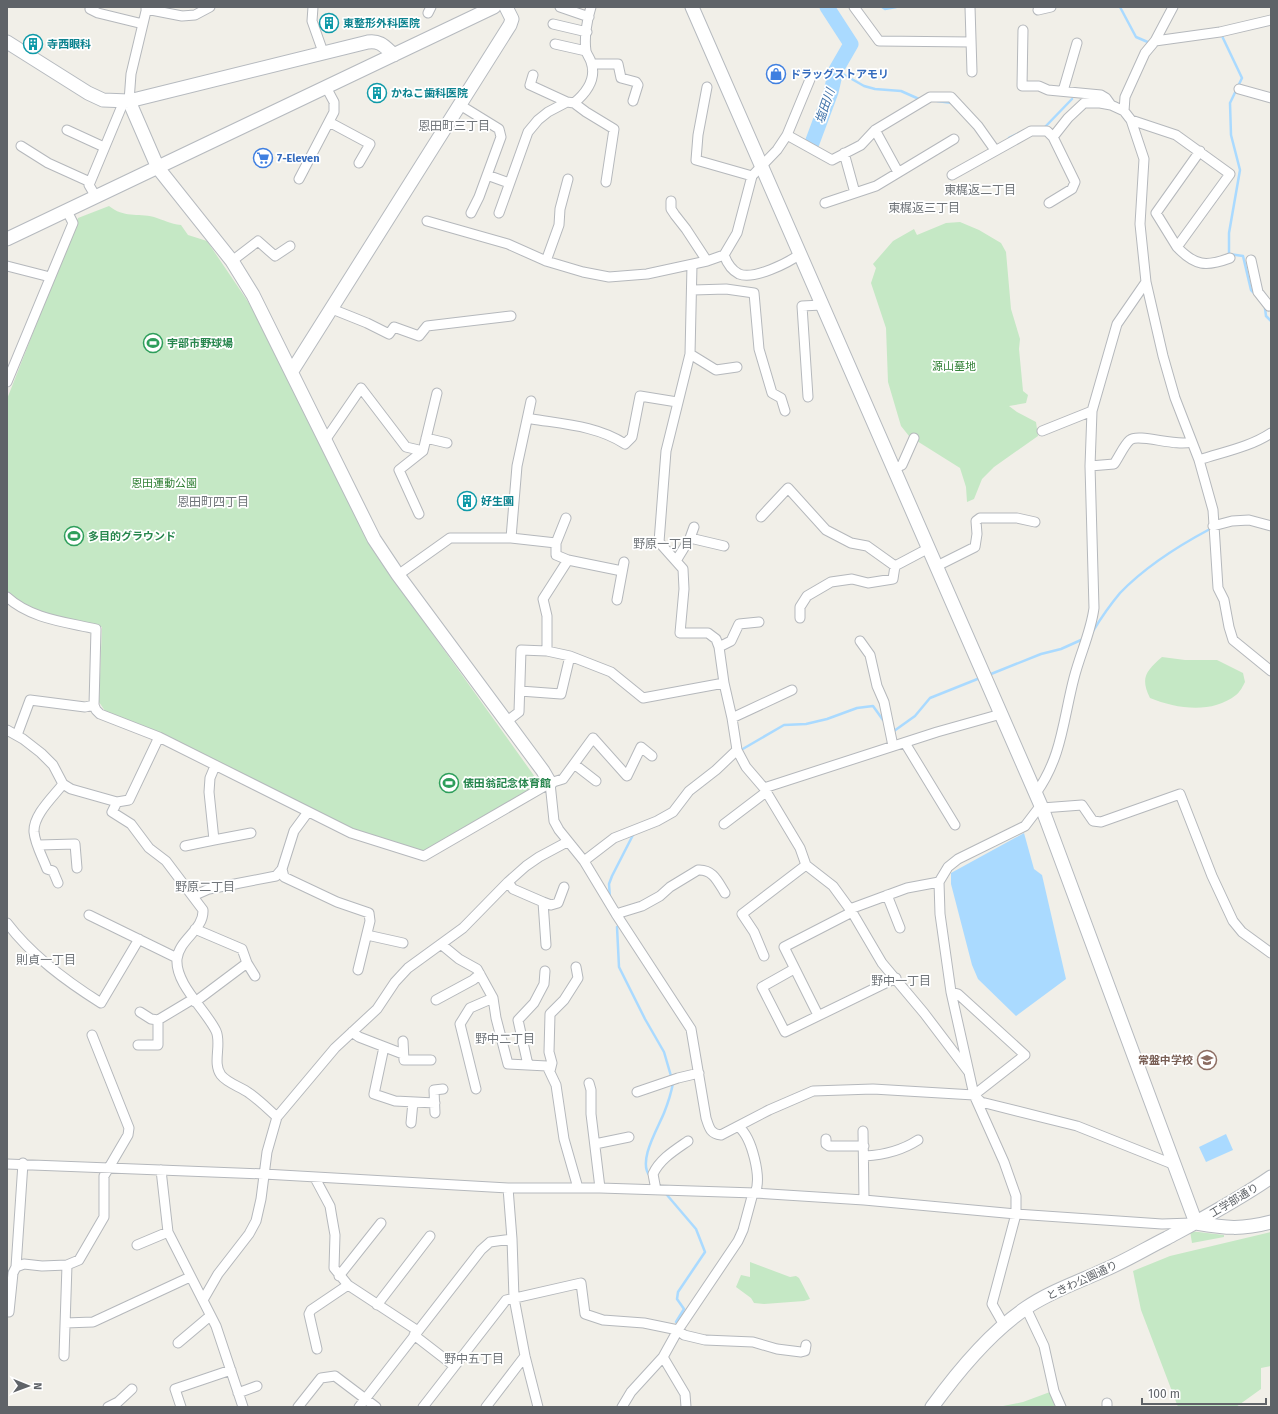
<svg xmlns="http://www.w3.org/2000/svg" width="1278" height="1414" font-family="'Fira Sans','Noto Sans JP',sans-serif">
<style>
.green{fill:#c5e8c5}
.water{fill:#aadaff}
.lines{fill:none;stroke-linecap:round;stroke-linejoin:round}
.stream{stroke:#aadaff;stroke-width:2.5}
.river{stroke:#aadaff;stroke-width:15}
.street-casing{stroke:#b5b8bc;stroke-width:11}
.secondary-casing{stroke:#b6babf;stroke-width:15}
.street{stroke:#fff;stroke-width:9}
.secondary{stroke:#fff;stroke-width:13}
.labels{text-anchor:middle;stroke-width:3.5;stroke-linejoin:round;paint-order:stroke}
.culture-label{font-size:11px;font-weight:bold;fill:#0d838f;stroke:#fff;text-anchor:start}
.shop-label{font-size:11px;font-weight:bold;fill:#366cbe;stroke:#fff;text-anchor:start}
.leisure-label{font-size:11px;font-weight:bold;fill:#27864d;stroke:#fff;text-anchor:start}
.park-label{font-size:11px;fill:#348238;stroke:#fff}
.education-label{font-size:11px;font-weight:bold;fill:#785e54;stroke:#fff;text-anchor:end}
.street-label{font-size:11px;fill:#5f6368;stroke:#fff}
.water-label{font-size:12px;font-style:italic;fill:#4174aa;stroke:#fff}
.neighbourhood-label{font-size:12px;fill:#70757a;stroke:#fff}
</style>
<rect width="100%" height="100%" fill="#f1efe8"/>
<path class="green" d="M109 206C124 218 137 213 154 217 164 220 170 224 181 225L188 235 207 241 253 309 376 555 540 784 424 852 358 831 309 809 161 733 105 711 99 702 102 627C69 619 33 616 7 592V399L78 218Z
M960 222 979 230 1001 243 1006 252 1011 309 1020 339 1019 349 1023 391 1028 395 1026 403 1009 406 1017 412 1036 422 1038 436 994 467 982 479 974 499 967 502 966 487 960 468 909 436 901 426 888 382 886 328 871 283 876 268 873 264 893 241 914 229 917 235 946 223Z
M1162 657 1185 660H1217L1243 673 1245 682C1243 686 1240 692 1236 695 1212 714 1177 709 1150 698 1140 678 1146 671 1162 657Z
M1190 1231 1224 1235V1237L1192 1243Z
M1271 1232V1366L1261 1368V1389L1236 1407H1178L1141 1310 1133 1271 1170 1256Z
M750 1262 790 1277 796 1276 799 1278 810 1299 804 1301 764 1304 754 1303 751 1298 736 1287 741 1275 750 1277Z
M1050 1392 1055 1407H998L1023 1402Z"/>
<path class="water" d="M1024 833 1034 869 1042 875 1066 979 1016 1016 978 979 972 965 951 884V873Z
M1226 1134 1233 1150 1206 1162 1199 1147Z"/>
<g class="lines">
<path class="stream" d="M882 7 885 9 896 7
M1120 7 1136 37 1150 43
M1221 36H1222L1242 78 1230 103 1231 135 1240 170 1229 233V254L1243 256 1251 290 1255 294
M836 70 864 86 875 89 901 91 919 99
M937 101 952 103
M1045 127 1072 99
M1009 138 1028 129
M1265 308 1266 316 1271 321
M1093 631C1101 618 1110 605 1120 593 1145 567 1178 546 1210 529
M991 674 1041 654 1061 649 1081 640
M894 731 915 716 930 698 980 678
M741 750 784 725 806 724 827 719 857 708 873 706 883 720
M610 898 609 884 612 876 634 833
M617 927 619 967 645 1019 664 1052 671 1076
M650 1176C637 1162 658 1128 664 1113 668 1103 671 1094 673 1083
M667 1195 696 1229 705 1252 678 1292 677 1299 684 1309 676 1322"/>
<path class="river" d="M812 143 831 92 836 70 851 44 827 7"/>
<defs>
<path id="street" d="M313 7 312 21 323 52
M560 7 589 17
M854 7 879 41 971 42
M970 7 972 72
M90 9 98 13 143 24
M146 9 182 16 195 15 210 7
M1038 10 1051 7
M428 13 431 7
M553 24 587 32
M1023 30 1022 86H1039L1048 90 1101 95 1106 98 1111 105
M1155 41 1220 32 1271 20
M555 44 586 51
M592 64H618L621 78 636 82 638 85 633 101
M533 75 530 85 567 102
M707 87 698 135 696 160 752 176
M1239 89 1271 98
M1063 91 1077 43
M129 101 131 74 147 7
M574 103 586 112 614 129 606 182
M460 105 499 129 501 137 479 197 471 213
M1124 111 1125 97 1145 53 1155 41 1173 7
M1131 120 1176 135 1230 174 1177 247 1156 213 1200 151
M329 122 370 144 359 163
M67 130 104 147
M875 130 898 172
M787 135 811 77
M21 146 48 163 90 182
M844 153 855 193
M487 175 509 183
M952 175 1031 131H1047L1053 137 1068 118 1084 103H1100L1111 105 1124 111 1131 120 1144 159 1140 224 1146 282 1163 356 1175 398 1199 460 1213 510 1218 588 1224 600 1229 627 1233 640 1271 671
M299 179 334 112V102L326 87
M96 197 89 185 124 101
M671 201V209L675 215 686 229 707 261
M825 203 876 186 954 139
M1049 203 1072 189 1075 182 1053 137
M499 213 528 132 538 120 548 112 567 102 574 103C586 93 597 79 591 62 590 58 587 55 586 51 584 38 587 19 591 7
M427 221 508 244 546 261 583 272 609 277 647 274 707 261 724 255 737 233 752 176 777 150 787 135 832 160 861 145 875 130 930 97H951L978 126 995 150
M1177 247C1195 266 1206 267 1230 258
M724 255C727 263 731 270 739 274 754 280 788 263 800 254
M1251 260 1258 292 1269 306 1271 305
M232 261 258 241 275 256 290 246
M546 261 559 225 560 209 568 179
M692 265 690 354 666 451 659 542 683 569 684 589 680 633H708L716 639 719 647 724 683 732 718 737 750 746 767 764 788 800 848 806 865 833 886 852 912 882 963 924 1013 968 1071
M7 266 50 277
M693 290 726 289 754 293 759 349 772 393 781 398 785 411
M332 309 367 323 389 334 394 327 419 336 427 326 511 316
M690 354 716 370 737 367
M7 382 73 223 67 211
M808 397 802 306 822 305
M532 419C563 424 598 426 625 444L632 437 640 396 677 402
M1042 431 1092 411
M426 438 447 443
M326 439 361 388 406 447 423 451 437 393
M1199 460C1223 452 1250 447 1271 433
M1090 466 1114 464C1119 457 1124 445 1130 440 1139 433 1176 447 1191 442
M894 468 902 465 914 438
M419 514 399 470 423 451
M761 517 788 488 826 530 851 543 867 546 895 566 929 548
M1213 526 1232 521 1249 520 1271 526
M511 538 517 466 531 401
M690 538 724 546
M568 560 622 571
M676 561 690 538 694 527
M937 566 975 547 977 534 976 521 980 518H1017L1035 522
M398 575 450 538H511L556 543
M7 597C31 619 66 622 96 629L94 705 96 710 100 714 159 737 351 833 424 856 550 783 563 779 593 738 627 776 641 747 652 756
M617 600 624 562
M800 618V607L807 596 831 582 852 579 868 583 893 579 895 566
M860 641 870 655 877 686 884 702 893 746
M719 647 731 641 739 624 759 622
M547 651V616L543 599 568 560 556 555V543L566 518
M520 691 561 694 570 656
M732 718 792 690
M506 722 519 712 521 650 547 651 570 656 611 672 643 698 724 683
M7 730 23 739 41 753 53 765 63 784 71 789 117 802 129 800 159 737
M17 735 30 700 85 707 94 705
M905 743 955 825
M574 764 596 781
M215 766 210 778 209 792 214 840 251 833
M550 783 554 821 559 830 584 861 616 914 691 1029 706 1118C709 1127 710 1134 721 1135L769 1110 813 1091 873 1089 974 1095 1025 1055 958 994 951 992
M764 788 937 732 1001 714
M1036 793C1062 757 1063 720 1074 678 1080 654 1091 632 1094 608L1090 466 1092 411 1117 324 1146 282
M117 802 112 812 131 824 149 848 166 861 203 910C204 930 179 939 177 959 175 984 206 1010 216 1031 222 1044 212 1063 221 1075 227 1083 241 1087 249 1093 259 1100 268 1109 277 1117
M1042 808 1082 805 1093 821 1101 822 1180 794 1212 876 1233 921 1242 932 1271 953
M724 824 766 792
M39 845 75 844 77 868
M185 846 214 840
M584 861 614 838 657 821 673 812 689 791 716 770 737 750
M282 869 284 877 337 902 369 913 370 921 358 970
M508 882 513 889 543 902
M58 883 53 871 47 869C43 858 35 844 34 832 33 815 53 797 63 784
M887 895 900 928
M193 896 209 889 276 876 282 869 294 831 308 812
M850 909 907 888 939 882
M616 914 642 906 660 896 670 887 698 870C713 869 718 882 725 893
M89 915 177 958
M7 923C32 956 66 981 101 1003L139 939
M195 929 242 949 247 963 255 976
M367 935 403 943
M442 945 459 959 477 969 493 998 496 1018 508 1064 547 1066 556 1085 564 1139 578 1188
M546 945 543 902 551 905 558 903 564 887
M764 956 754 932 742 914 806 865
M794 969 762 987 785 1032 896 978
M436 1000 473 980 480 974
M195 1002 247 963
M140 1012 151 1019 158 1020 193 999
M818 1015 784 947 852 912
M352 1032 359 1037 403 1054
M403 1041 404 1060H431
M138 1045H158V1020
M384 1047 374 1094 395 1101 435 1103
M528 1065 518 1020 534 1003 544 984 545 971
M550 1071 552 1063 549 1052 550 1014 564 1000 578 978 576 967
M589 1083 591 1090V1114L600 1188
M476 1089 460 1024 470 1008 493 998
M637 1092 678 1078 699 1073
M975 1096 981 1102 1077 1126 1175 1165
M435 1113 434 1090 443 1089
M411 1123 413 1102
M739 1127C752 1138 762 1178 755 1193
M863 1131 864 1200
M826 1139V1144L829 1146H864
M595 1144 629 1137
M865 1156C885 1155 901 1151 918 1140
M7 1164 264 1174 508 1188H600L755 1193 864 1200 1016 1214 1162 1224 1192 1223
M161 1170 168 1232 216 1326 243 1407
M315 1178 330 1206 332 1218 335 1235 334 1268 348 1285 418 1331
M508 1188 512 1239 514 1298 525 1356 538 1407
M656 1190 653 1174C660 1159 675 1150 688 1141
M137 1245 168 1232
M16 1267 23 1163
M339 1276 381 1223
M203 1300 218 1274 249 1234 256 1221 261 1199 267 1152 277 1117 335 1048 377 1009 395 982 408 968 463 928 508 882 526 866 539 857 567 842
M377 1305 430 1236
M1026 1308 1044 1346 1054 1391 1061 1407
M9 1312 13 1273 16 1267 24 1264 42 1266 67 1265
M65 1323 93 1322 190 1277
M1004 1325 992 1304 1016 1214V1196L1004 1162 974 1095 951 992 940 914 939 882 948 867 958 859 1025 826 1041 805
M414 1335 454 1366
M178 1343 210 1316
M317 1349 309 1314 311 1310 348 1285
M64 1356 67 1265 79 1260 104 1217V1176L128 1135 129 1128 92 1035
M663 1357 685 1394 686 1407
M238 1393 257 1386
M1107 1403V1407
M108 1407 118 1402 132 1389
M181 1407 175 1389 231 1370
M298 1407 321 1378 335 1376 376 1407
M359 1407 481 1250 490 1242 512 1239
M423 1407 506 1300 581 1283 585 1314 603 1320 644 1323 678 1330 684 1335 705 1340 753 1342 777 1349 801 1352 805 1351 806 1345
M486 1407 525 1356
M622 1407 631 1392 663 1357 678 1330 738 1241 743 1230 753 1193"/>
<path id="secondary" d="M692 7 1042 808 1196 1223
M7 42 88 93 103 100 129 101 368 42C380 40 385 47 394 55
M129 101 158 168 232 261 253 295 374 539 398 575 543 771 550 783
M7 239 494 7
M292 371 510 25 512 19 506 7
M1196 1223C1226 1228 1241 1230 1271 1222
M932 1407C958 1371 989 1333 1026 1308 1049 1292 1076 1283 1102 1271 1124 1262 1145 1249 1167 1238 1202 1219 1238 1200 1271 1177"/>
</defs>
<use href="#street" class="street-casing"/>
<use href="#secondary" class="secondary-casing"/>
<use href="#street" class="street"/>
<use href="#secondary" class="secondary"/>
</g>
<defs>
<symbol id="building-ring" viewBox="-11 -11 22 22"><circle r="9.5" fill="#fff" stroke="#0f9aa8" stroke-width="1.5"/><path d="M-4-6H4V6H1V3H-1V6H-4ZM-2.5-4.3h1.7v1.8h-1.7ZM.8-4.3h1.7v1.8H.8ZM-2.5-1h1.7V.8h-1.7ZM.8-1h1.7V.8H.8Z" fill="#0f9aa8"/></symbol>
<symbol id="shop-ring" viewBox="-11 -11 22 22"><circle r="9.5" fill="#fff" stroke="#3f7fe0" stroke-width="1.5"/><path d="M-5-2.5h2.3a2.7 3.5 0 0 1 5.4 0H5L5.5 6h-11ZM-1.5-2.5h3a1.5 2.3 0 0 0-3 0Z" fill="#3f7fe0"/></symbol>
<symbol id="supermarket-ring" viewBox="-11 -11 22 22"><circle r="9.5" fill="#fff" stroke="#3f7fe0" stroke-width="1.5"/><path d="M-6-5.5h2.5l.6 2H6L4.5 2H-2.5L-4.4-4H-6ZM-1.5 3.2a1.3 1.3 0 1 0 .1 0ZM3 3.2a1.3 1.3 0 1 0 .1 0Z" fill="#3f7fe0"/></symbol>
<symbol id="stadium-ring" viewBox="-11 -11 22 22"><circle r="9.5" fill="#fff" stroke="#2e9e5b" stroke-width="1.5"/><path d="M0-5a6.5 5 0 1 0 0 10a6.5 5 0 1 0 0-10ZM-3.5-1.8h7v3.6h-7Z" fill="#2e9e5b"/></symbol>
<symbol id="school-ring" viewBox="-11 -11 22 22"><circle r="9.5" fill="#fff" stroke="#8d6e63" stroke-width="1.5"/><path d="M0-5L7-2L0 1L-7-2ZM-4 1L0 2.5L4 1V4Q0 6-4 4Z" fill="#8d6e63"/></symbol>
</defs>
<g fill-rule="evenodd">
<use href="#building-ring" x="318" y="12" width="22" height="22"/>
<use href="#building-ring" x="22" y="33" width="22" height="22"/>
<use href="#shop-ring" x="765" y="63" width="22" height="22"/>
<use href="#building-ring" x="366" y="82" width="22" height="22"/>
<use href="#supermarket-ring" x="252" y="147" width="22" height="22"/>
<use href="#stadium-ring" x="142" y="332" width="22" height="22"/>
<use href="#building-ring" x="456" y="490" width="22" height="22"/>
<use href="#stadium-ring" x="63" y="525" width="22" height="22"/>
<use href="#stadium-ring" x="438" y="772" width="22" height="22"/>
<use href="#school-ring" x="1196" y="1049" width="22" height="22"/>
</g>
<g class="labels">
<g class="culture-label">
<text x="343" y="27">東整形外科医院</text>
<text x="47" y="48">寺西眼科</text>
<text x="391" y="97">かねこ歯科医院</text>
<text x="481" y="505">好生園</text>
</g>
<g class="shop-label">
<text x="790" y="78">ドラッグストアモリ</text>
<text x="277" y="162">7-Eleven</text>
</g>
<g class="leisure-label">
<text x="167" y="347">宇部市野球場</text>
<text x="88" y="540">多目的グラウンド</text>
<text x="463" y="787">俵田翁記念体育館</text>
</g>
<g class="park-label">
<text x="954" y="370">源山墓地</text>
<text x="164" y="487">恩田運動公園</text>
</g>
<g class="education-label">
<text x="1193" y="1064">常盤中学校</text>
</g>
<g class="street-label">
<text transform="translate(1234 1200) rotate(-31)" y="4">工学部通り</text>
<text transform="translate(1082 1280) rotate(-25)" y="4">ときわ公園通り</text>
</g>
<g class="water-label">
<text transform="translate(825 106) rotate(-71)" y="4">塩田川</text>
</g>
<g class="neighbourhood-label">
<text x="454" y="130">恩田町三丁目</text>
<text x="980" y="194">東梶返二丁目</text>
<text x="924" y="212">東梶返三丁目</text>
<text x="213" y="506">恩田町四丁目</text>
<text x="663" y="548">野原一丁目</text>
<text x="205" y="891">野原二丁目</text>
<text x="46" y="964">則貞一丁目</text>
<text x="901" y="985">野中一丁目</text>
<text x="505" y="1043">野中二丁目</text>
<text x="474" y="1363">野中五丁目</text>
</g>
</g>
<rect width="1278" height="1414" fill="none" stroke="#5f6368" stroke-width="16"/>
<g transform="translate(28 1386) rotate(91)" stroke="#ffffff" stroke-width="3" paint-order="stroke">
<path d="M0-3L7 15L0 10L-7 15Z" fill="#5f6368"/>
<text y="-6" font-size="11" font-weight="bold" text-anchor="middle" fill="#5f6368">N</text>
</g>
<path d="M1142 1398v6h124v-6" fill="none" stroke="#5f6368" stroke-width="2"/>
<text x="1148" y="1398" font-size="12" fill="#5f6368" stroke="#ffffff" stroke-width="3" paint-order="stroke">100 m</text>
</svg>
